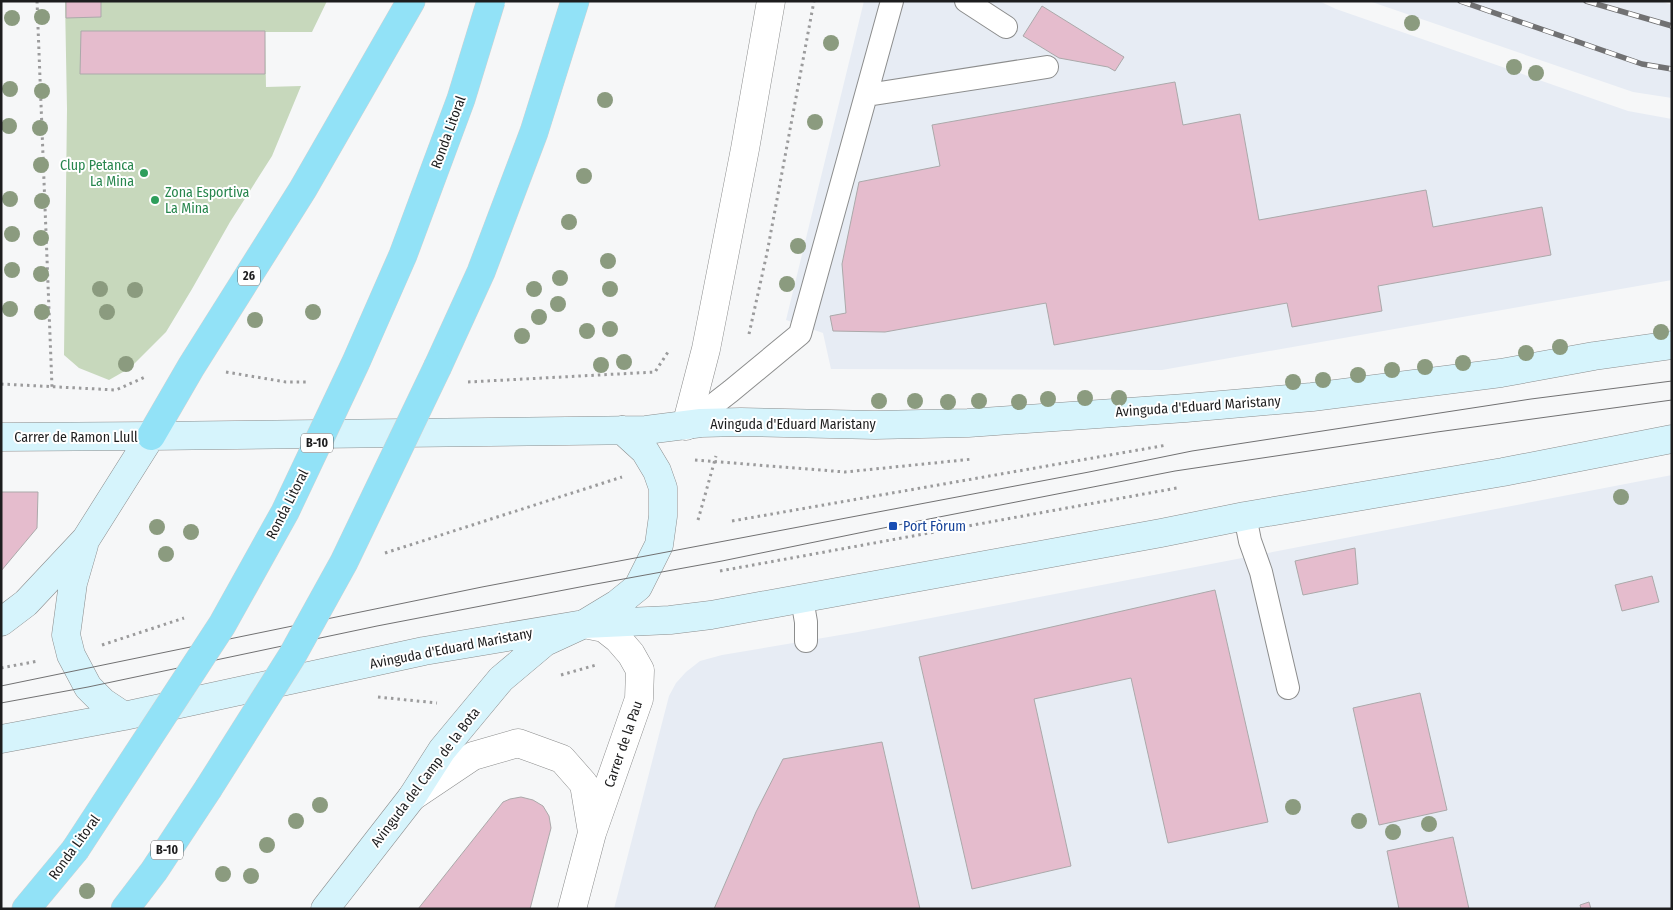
<svg xmlns="http://www.w3.org/2000/svg" width="1673" height="910" font-family="'Fira Sans Condensed',sans-serif">
<style>
.built{fill:#e7ecf4}
.green{fill:#c7d8bc}
.building{fill:#e5bccd;stroke:#aba9aa}
.lines{fill:none;stroke-linecap:round;stroke-linejoin:round}
.service-casing{stroke:#8c8d8d;stroke-width:24}
.minor-casing{stroke:#8c8d8d;stroke-width:29}
.secondary-casing{stroke:#8c8d8d;stroke-width:29}
.trunk-casing{stroke:#d2d2d2;stroke-width:29}
.path{stroke:#9b9b9c;stroke-width:3;stroke-dasharray:2.5 4;stroke-linecap:butt}
.service{stroke:#fff;stroke-width:22}
.minor{stroke:#fff;stroke-width:28}
.secondary{stroke:#d6f4fc;stroke-width:28}
.trunk{stroke:#92e2f7;stroke-width:28}
.tram{stroke:#717172;stroke-width:1}
.rail-casing{stroke:#717172;stroke-width:5.5}
.rail{stroke:#fff;stroke-width:4;stroke-dasharray:11;stroke-linecap:butt}
.trunk-bridge-casing{stroke:#d2d2d2;stroke-width:29;stroke-linecap:butt}
.trunk-bridge{stroke:#92e2f7;stroke-width:28}
.tree{fill:#8b9b7f}
.leisure-dot{fill:#2e9e5b;stroke:#fff;stroke-width:2}
.transit-dot{fill:#1a4fb4;stroke:#fff;stroke-width:2}
.labels{text-anchor:middle;stroke-width:4;stroke-linejoin:round;paint-order:stroke}
.shield{fill:#fff;stroke:#616162;stroke-width:1}
.shield-label{font-size:12px;font-weight:bold;fill:#1d1d1e}
.street-label{font-size:14px;fill:#1d1d1e;stroke:#fff}
.leisure-label{font-size:14px;fill:#27864d;stroke:#fff;text-anchor:end}
.transit-label{font-size:14px;fill:#164399;stroke:#fff;text-anchor:start}
</style>
<rect width="100%" height="100%" fill="#f6f7f8"/>
<path class="built" d="M864 1H1319L1336 9 1628 111 1672 119V280L1162 370 831 369 823 333 786 320Z
M1369 1H1660L1672 5V98L1633 92Z
M1672 475V909H614L669 696 676 683 686 672 700 661 722 655 858 632Z"/>
<path class="green" d="M65 1H327L312 32H265L266 87 301 86 272 156 230 222 192 289 166 332 130 368 109 380 79 368 64 355 67 109Z"/>
<path class="building" d="M66 1H101V17L66 18Z
M1042 6 1124 57 1115 71 1108 67 1059 58 1023 36Z
M81 31H265V74H80Z
M1175 82 1183 125 1240 114 1259 220 1426 190 1433 227 1542 207 1551 255 1378 286 1382 311 1292 327 1287 303 1054 345 1046 303 885 332 833 331 830 316 846 313 842 264 859 182 940 166 932 125Z
M1 492H38L37 528 1 571Z
M1355 548 1358 584 1303 595 1295 561Z
M1652 576 1659 602 1622 611 1615 585Z
M1215 590 1268 822 1168 843 1131 678 1034 699 1071 866 972 889 919 657Z
M1420 693 1447 810 1379 825 1353 708Z
M882 742 920 909H714L756 812 783 759Z
M521 797 533 800 543 806 549 816 551 828 530 909H418L503 802 510 799Z
M1453 837 1469 909H1399L1387 851Z
M1589 902 1591 909H1581L1580 905Z"/>
<g class="lines">
<defs>
<path id="service" d="M966 1 1006 27
M867 95 1047 67
M686 426 731 391 800 334 892 1
M1245 516 1250 541 1261 572 1288 688
M802 599 806 622V641"/>
<path id="minor" d="M686 426 706 349 745 149 771 1
M412 797 473 756 518 743 562 759 584 784 592 832
M572 909 592 833 639 699 640 670 631 654 618 639 604 628 584 624"/>
<path id="secondary" d="M1 437 151 436 646 430 701 423 741 422 875 425 968 423 1186 408 1312 397 1501 373 1594 356 1672 345
M84 545 73 583 66 635 71 655 88 687 103 702 124 716
M1 622 26 603 86 539 151 436
M1 739 124 716 424 651 584 624 670 620 711 615 1161 533 1245 516 1503 472 1672 439
M325 909 412 797 442 750 501 679 545 642 584 624 617 604 638 587 659 545 663 516V488L657 471 645 451 622 430"/>
<path id="trunk" d="M438 366 481 272 534 132 575 1
M151 436 191 367 303 189 411 1
M26 909 75 850
M125 909 154 871 208 789"/>
</defs>
<use href="#service" class="service-casing"/>
<use href="#minor" class="minor-casing"/>
<use href="#secondary" class="secondary-casing"/>
<use href="#trunk" class="trunk-casing"/>
<path class="path" d="M37 1 52 387
M749 334 767 253 814 1
M226 372 286 382H309
M468 382 655 372 668 352
M1 384 116 390 145 377
M695 460 845 472 973 459
M698 520 716 456
M732 521 1167 445
M385 553 622 477
M720 571 1177 488
M102 645 184 618
M1 668 38 661
M561 675 596 665
M378 697 437 703"/>
<use href="#service" class="service"/>
<use href="#minor" class="minor"/>
<use href="#secondary" class="secondary"/>
<use href="#trunk" class="trunk"/>
<path class="tram" d="M1 686 482 587 1089 472 1192 451 1531 399 1672 381
M1 703 88 687 377 626 585 586 722 561 893 526 1175 471 1437 432 1672 400"/>
<defs>
<path id="rail" d="M1460 1 1642 64 1672 69
M1586 1 1672 26"/>
</defs>
<use href="#rail" class="rail-casing"/>
<use href="#rail" class="rail"/>
<defs>
<path id="trunk-bridge" d="M208 789 292 656 344 562 438 366
M75 850 222 625 285 512 356 362 403 255 461 99 491 1"/>
</defs>
<use href="#trunk-bridge" class="trunk-bridge-casing"/>
<use href="#trunk-bridge" class="trunk-bridge"/>
</g>
<g class="tree">
<circle cx="42" cy="17" r="8"/>
<circle cx="12" cy="18" r="8"/>
<circle cx="1412" cy="23" r="8"/>
<circle cx="831" cy="43" r="8"/>
<circle cx="1514" cy="67" r="8"/>
<circle cx="1536" cy="73" r="8"/>
<circle cx="10" cy="89" r="8"/>
<circle cx="42" cy="91" r="8"/>
<circle cx="605" cy="100" r="8"/>
<circle cx="815" cy="122" r="8"/>
<circle cx="9" cy="126" r="8"/>
<circle cx="40" cy="128" r="8"/>
<circle cx="41" cy="165" r="8"/>
<circle cx="584" cy="176" r="8"/>
<circle cx="10" cy="199" r="8"/>
<circle cx="42" cy="201" r="8"/>
<circle cx="569" cy="222" r="8"/>
<circle cx="12" cy="234" r="8"/>
<circle cx="41" cy="238" r="8"/>
<circle cx="798" cy="246" r="8"/>
<circle cx="608" cy="261" r="8"/>
<circle cx="12" cy="270" r="8"/>
<circle cx="41" cy="274" r="8"/>
<circle cx="560" cy="278" r="8"/>
<circle cx="787" cy="284" r="8"/>
<circle cx="100" cy="289" r="8"/>
<circle cx="534" cy="289" r="8"/>
<circle cx="610" cy="289" r="8"/>
<circle cx="135" cy="290" r="8"/>
<circle cx="558" cy="304" r="8"/>
<circle cx="10" cy="309" r="8"/>
<circle cx="42" cy="312" r="8"/>
<circle cx="107" cy="312" r="8"/>
<circle cx="313" cy="312" r="8"/>
<circle cx="539" cy="317" r="8"/>
<circle cx="255" cy="320" r="8"/>
<circle cx="610" cy="329" r="8"/>
<circle cx="587" cy="331" r="8"/>
<circle cx="1661" cy="332" r="8"/>
<circle cx="522" cy="336" r="8"/>
<circle cx="1560" cy="347" r="8"/>
<circle cx="1526" cy="353" r="8"/>
<circle cx="624" cy="362" r="8"/>
<circle cx="1463" cy="363" r="8"/>
<circle cx="126" cy="364" r="8"/>
<circle cx="601" cy="365" r="8"/>
<circle cx="1425" cy="367" r="8"/>
<circle cx="1392" cy="370" r="8"/>
<circle cx="1358" cy="375" r="8"/>
<circle cx="1323" cy="380" r="8"/>
<circle cx="1293" cy="382" r="8"/>
<circle cx="1085" cy="398" r="8"/>
<circle cx="1119" cy="398" r="8"/>
<circle cx="1048" cy="399" r="8"/>
<circle cx="879" cy="401" r="8"/>
<circle cx="915" cy="401" r="8"/>
<circle cx="979" cy="401" r="8"/>
<circle cx="948" cy="402" r="8"/>
<circle cx="1019" cy="402" r="8"/>
<circle cx="1621" cy="497" r="8"/>
<circle cx="157" cy="527" r="8"/>
<circle cx="191" cy="532" r="8"/>
<circle cx="166" cy="554" r="8"/>
<circle cx="320" cy="805" r="8"/>
<circle cx="1293" cy="807" r="8"/>
<circle cx="296" cy="821" r="8"/>
<circle cx="1359" cy="821" r="8"/>
<circle cx="1429" cy="824" r="8"/>
<circle cx="1393" cy="832" r="8"/>
<circle cx="267" cy="845" r="8"/>
<circle cx="223" cy="874" r="8"/>
<circle cx="251" cy="876" r="8"/>
<circle cx="87" cy="891" r="8"/>
</g>
<g class="leisure-dot">
<circle cx="144" cy="173" r="5"/>
<circle cx="155" cy="200" r="5"/>
</g>
<rect class="transit-dot" x="888" y="521" width="10" height="10" rx="2.5"/>
<g class="labels">
<g class="shield">
<rect x="238" y="266.5" width="22" height="19" rx="4"/>
<rect x="301" y="433.5" width="32" height="19" rx="4"/>
<rect x="151" y="840.5" width="32" height="19" rx="4"/>
</g>
<g class="shield-label">
<text x="249" y="280">26</text>
<text x="317" y="447">B-10</text>
<text x="167" y="854">B-10</text>
</g>
<g class="street-label">
<text transform="translate(448 132) rotate(-70)" y="5">Ronda Litoral</text>
<text transform="translate(1198 406) rotate(-4)" y="5">Avinguda d'Eduard Maristany</text>
<text x="793" y="429">Avinguda d'Eduard Maristany</text>
<text x="76" y="442">Carrer de Ramon Llull</text>
<text transform="translate(287 504) rotate(-63)" y="5">Ronda Litoral</text>
<text transform="translate(451 648) rotate(-11)" y="5">Avinguda d'Eduard Maristany</text>
<text transform="translate(623 744) rotate(-71)" y="5">Carrer de la Pau</text>
<text transform="translate(425 777) rotate(-53)" y="5">Avinguda del Camp de la Bota</text>
<text transform="translate(74 847) rotate(-54)" y="5">Ronda Litoral</text>
</g>
<g class="leisure-label">
<text x="134" y="170">Clup Petanca<tspan x="134" dy="16">La Mina</tspan></text>
<text x="165" y="197" text-anchor="start">Zona Esportiva<tspan x="165" dy="16">La Mina</tspan></text>
</g>
<g class="transit-label">
<text x="903" y="531">Port Fòrum</text>
</g>
</g>
<rect width="1673" height="910" fill="none" stroke="#1d1d1e" stroke-width="5"/>
</svg>
